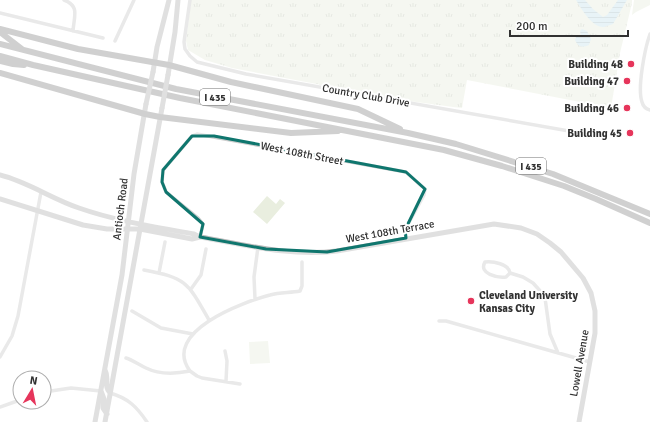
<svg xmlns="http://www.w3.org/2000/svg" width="650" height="422" font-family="Signika,sans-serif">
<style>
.grass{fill:url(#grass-tufts)}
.park{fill:#e9eedf}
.water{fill:url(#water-rules)}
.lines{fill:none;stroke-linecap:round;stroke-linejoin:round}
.street{stroke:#cecece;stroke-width:3.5}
.secondary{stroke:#bbb;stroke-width:5}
.highway{stroke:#989898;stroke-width:6}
.secondary-bridge{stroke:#bbb;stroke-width:5}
.marked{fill:none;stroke:#0f766e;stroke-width:3;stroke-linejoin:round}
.poi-dot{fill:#e6355b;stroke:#fff;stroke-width:1.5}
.labels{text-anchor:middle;stroke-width:4;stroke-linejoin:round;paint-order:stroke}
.shield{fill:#fff;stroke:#6f6f6f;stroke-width:1}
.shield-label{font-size:10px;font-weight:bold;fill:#313131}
.poi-label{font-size:11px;font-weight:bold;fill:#313131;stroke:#fff;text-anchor:end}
.street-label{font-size:11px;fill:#313131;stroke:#fff}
</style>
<defs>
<pattern id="grass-tufts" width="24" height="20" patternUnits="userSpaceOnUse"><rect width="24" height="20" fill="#e9eedf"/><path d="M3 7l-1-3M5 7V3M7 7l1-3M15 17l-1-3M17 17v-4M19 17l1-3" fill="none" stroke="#c8cdc0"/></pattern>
<pattern id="water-rules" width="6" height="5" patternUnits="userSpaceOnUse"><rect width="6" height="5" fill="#cce5ed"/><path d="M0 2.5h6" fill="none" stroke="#b0c5cc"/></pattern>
</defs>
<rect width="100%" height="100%" fill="#fff"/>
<path class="grass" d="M191 0H632V3L620 53 611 108 467 80 462 108 453 107 402 100 232 68 205 60 188 50 186 41Z"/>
<path class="park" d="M634 0H650V5L636 12 632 15Z
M267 196 276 204 280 199 285 203 267 224 253 212Z
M268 341 270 363 250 364 249 342Z"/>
<path class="water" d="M576 0H585L593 9 603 17 607 15 618 0H627L613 24C610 25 607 26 604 27 592 28 581 8 576 0Z
M582 29 587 31 591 39 589 45C582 48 578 47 575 40L576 37 581 36 580 31Z"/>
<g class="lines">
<path class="street" d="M64 0C80 6 74 16 73 31
M190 0 184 42 185 49 190 56 197 62 246 74 603 137
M0 13 103 38
M650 34C645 48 637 88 642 102 643 106 646 109 650 110
M115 41 134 0
M200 237 203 224 198 218 166 192 162 182 163 170 192 136 197 134 406 172 425 189 424 195 405 230 406 238
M144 270C187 278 188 283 209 320
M159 273 165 242
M510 273 506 277C498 278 478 274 485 262 493 261 509 264 510 273L523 277 533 283 542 293 545 298 550 334 558 353
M191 289 201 275 206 249
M255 299 254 277 258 247
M132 311 161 328 193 334
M439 321H446L590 362
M225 351 227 361 226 381
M0 357 12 336 18 316 41 192
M126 358C133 360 139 365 146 368 160 375 175 374 190 371L197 376 202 378 240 384
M190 371C161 332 243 302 270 295 280 292 290 293 300 291L302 286V262
M44 392 71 388 101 391
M110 393C128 398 137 407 147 422
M0 407 20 400"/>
<path class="secondary" d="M153 72 157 47 169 0
M168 75 175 32 178 0
M0 175C28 182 52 199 79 208 116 221 156 227 194 234L200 237C246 245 291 257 337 251L494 224 521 228 537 234 550 243 561 252 583 278 591 293 595 311V333L579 422
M0 199 83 225 107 229H140L192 239 200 237
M105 370C110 379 103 386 110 393
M101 391 104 399 103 408 107 414
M95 422 122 275 134 174 146 104
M105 422 162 108"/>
<path class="highway" d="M0 29 78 49 169 65 231 82 358 109 400 129
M0 32 22 49
M0 44 176 89 408 133 456 144 553 174 650 214
M0 56 33 65 180 98 444 150 502 166 564 186 596 199 650 223
M0 61 13 64 24 65
M0 73 145 114 160 117 291 133 338 131"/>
<path class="secondary-bridge" d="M146 104 153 72
M162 108 168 75"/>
</g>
<path d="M0 0H650V422H0ZM192 136H214L406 172 425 189 405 230 406 238 327 252 266 249 200 237 203 224 166 192 162 182 163 170Z" fill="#fff" fill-opacity=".55" fill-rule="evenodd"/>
<path class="marked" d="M192 136H214L406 172 425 189 405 230 406 238 327 252 266 249 200 237 203 224 166 192 162 182 163 170Z"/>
<g class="poi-dot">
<circle cx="631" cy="64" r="4"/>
<circle cx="627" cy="81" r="4"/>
<circle cx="627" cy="108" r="4"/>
<circle cx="630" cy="133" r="4"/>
<circle cx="471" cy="301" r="4"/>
</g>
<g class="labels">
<g class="shield">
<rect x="200" y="89" width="30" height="16" rx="3"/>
<rect x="516" y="158" width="30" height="16" rx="3"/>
</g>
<g class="shield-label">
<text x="215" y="101">I 435</text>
<text x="531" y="170">I 435</text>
</g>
<g class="poi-label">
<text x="623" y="68">Building 48</text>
<text x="619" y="85">Building 47</text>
<text x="619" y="112">Building 46</text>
<text x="622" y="137">Building 45</text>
<text x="479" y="299" text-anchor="start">Cleveland University<tspan x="479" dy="13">Kansas City</tspan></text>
</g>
<g class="street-label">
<text transform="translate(366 95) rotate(10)" y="4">Country Club Drive</text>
<text transform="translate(302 153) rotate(11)" y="4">West 108th Street</text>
<text transform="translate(120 209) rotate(-83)" y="4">Antioch Road</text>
<text transform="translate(390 231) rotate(-10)" y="4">West 108th Terrace</text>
<text transform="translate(579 363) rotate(-80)" y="4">Lowell Avenue</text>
</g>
</g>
<g transform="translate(32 390) rotate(10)"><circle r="19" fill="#ffffff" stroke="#adadad"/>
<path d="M0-3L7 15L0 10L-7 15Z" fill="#e6355b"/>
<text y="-6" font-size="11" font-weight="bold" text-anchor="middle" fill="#313131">N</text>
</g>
<path d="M510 30v6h118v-6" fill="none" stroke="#313131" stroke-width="2"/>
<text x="516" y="30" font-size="12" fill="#313131" stroke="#ffffff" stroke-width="3" paint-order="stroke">200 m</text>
</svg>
